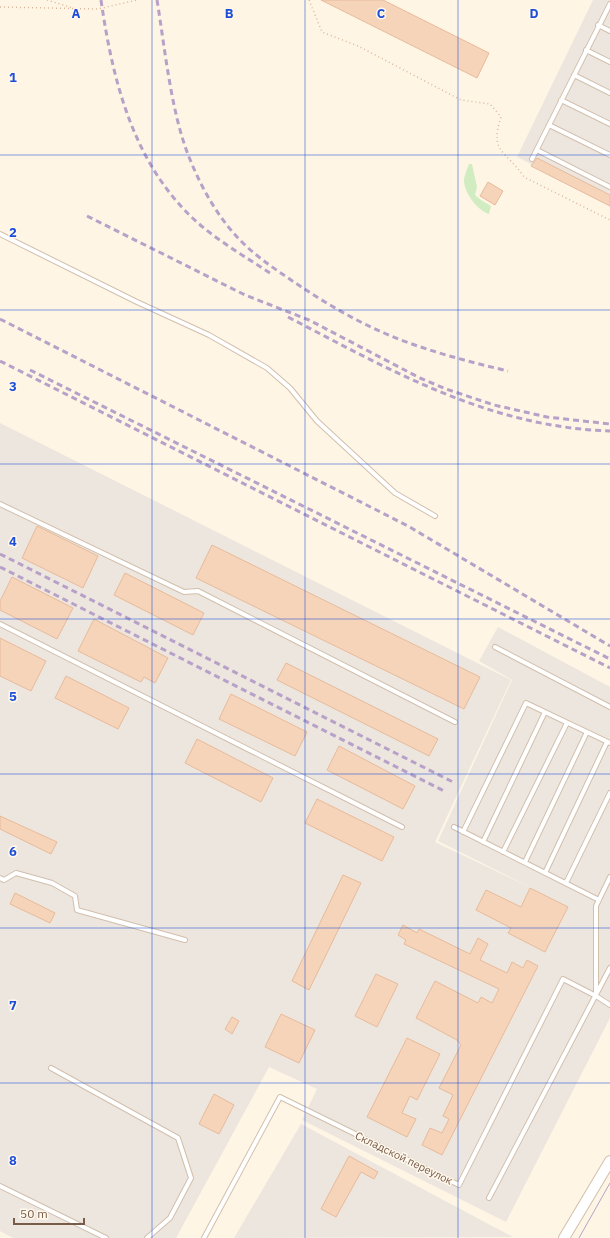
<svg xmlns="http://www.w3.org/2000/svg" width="610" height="1238" font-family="'IBM Plex Sans',sans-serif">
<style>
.industrial{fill:#ede6df}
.green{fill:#d1ecc1}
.building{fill:#f5d4ba;stroke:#e8ba99}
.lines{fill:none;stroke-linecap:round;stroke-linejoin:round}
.service-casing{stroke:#d2bfac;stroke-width:6}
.tertiary-casing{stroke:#d2bfac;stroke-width:12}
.path{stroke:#dab79d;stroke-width:1.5;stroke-dasharray:1 3;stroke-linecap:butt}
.service{stroke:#fff;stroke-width:4}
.tertiary{stroke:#fff;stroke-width:10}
.tram{stroke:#b8a1c8;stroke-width:1}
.rail{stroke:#b8a1c8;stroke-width:3;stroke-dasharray:6 4;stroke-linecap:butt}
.grid{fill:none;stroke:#1d4ed8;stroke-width:1;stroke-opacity:0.55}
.labels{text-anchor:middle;stroke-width:3;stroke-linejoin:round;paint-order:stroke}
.street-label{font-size:11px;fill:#785b48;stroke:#fff8ec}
.grid-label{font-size:13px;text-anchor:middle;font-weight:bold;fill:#1d4ed8;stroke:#fff8ec;stroke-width:3;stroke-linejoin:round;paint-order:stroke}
</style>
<rect width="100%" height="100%" fill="#fef5e4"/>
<path class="industrial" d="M593 0H610V205L517 157Z
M0 423 511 680 435 842 538 891 438 841 512 680 479 661 498 627 610 687V1018L506 1222 302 1120 317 1089 269 1067 176 1238H13L0 1231Z
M301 1124 513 1237 234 1238Z"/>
<path class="green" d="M469 164H472L477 187 475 195 481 200 491 206 489 214C478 211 463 192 464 179 465 174 467 169 469 164Z"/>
<path class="building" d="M321 0H383L489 53 477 78Z
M537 158 610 195V206L531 166Z
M488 182 503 191 495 205 480 196Z
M37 526 98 556 83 588 22 558Z
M212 545 480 677 464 709 196 578Z
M125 573 204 613 193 635 114 595Z
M12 577 73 608 57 639 0 610V601Z
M94 619 168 658 155 683 144 677 141 682 78 651Z
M0 638 46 661 31 691 0 676Z
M286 663 438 739 429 756 277 680Z
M66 676 129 708 118 729 55 698Z
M231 694 307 732 295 756 219 719Z
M197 739 273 778 261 802 185 763Z
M339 746 415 786 403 809 327 770Z
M317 799 394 837 382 861 305 823Z
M0 816 57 842 51 854 0 829Z
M343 875 361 883 309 990 292 981Z
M530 888 568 907 545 952 508 933 511 928 476 910 486 890 521 907Z
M15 893 55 913 50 923 10 904Z
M403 925 417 933 419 929 470 954 478 938 488 944 480 960 507 973 512 962 523 968 527 960 538 966 442 1155 422 1145 430 1128 442 1133 449 1119 443 1116 453 1095 439 1088 461 1045 457 1040 416 1018 435 981 478 1003 481 997 492 1003 499 989 404 944 406 940 398 935Z
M376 974 398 984 377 1027 355 1016Z
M281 1014 315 1030 299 1063 265 1047Z
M232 1017 239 1021 232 1034 225 1029Z
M407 1038 440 1054 417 1100 410 1096 402 1113 416 1119 407 1137 367 1117Z
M214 1094 234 1105 219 1134 199 1124Z
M349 1156 378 1172 374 1179 361 1172 336 1217 321 1209Z"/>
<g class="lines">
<defs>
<path id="service" d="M598 25 610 31
M586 50 610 62
M574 75 610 93
M561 100 610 124
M549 125 610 155
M537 150 610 187
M532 159 610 4
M0 234 137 302 209 335 267 368 290 388 317 421 395 493 435 516
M0 504 184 592 198 591 455 722
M0 624 402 827
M495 647 610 707
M454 827 599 900
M463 832 526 703 610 743
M483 842 545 712
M503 852 567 723
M525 862 587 732
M545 873 607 742
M0 878 4 880 16 873 52 883 75 896 77 910 185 940
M566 883 610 793
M596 993V906L610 877
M51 1068 178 1138 191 1178 170 1218 147 1238
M0 1186 106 1238
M489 1198 610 968
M204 1238 280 1097 459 1185 563 979 596 996 610 1005"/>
<path id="tertiary" d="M564 1238 610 1161"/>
</defs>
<use href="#service" class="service-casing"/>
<use href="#tertiary" class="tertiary-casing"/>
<path class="path" d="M47 0 76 9
M309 0 322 32 358 46 461 100 490 104 501 117C489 153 506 150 524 177L610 220
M0 7 98 9 137 0"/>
<use href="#service" class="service"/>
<use href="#tertiary" class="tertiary"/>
<path class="tram" d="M579 1238 610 1183"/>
<path class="rail" d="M101 0C113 83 134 166 198 223 221 243 249 259 273 275
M157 0C165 49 171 112 189 157 201 187 217 216 239 239 255 256 275 269 294 282 322 301 352 319 384 333 423 350 466 361 508 371
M87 216 245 295 309 320 420 378 446 389 494 405 547 417 610 424
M288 317C392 371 489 427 610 431
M0 319 408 526 610 646
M0 361 610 668
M30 370 610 659
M0 554 453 782
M0 567 446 792"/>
</g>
<path class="grid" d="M152 0V1238M305 0V1238M458 0V1238M0 155H610M0 310H610M0 464H610M0 619H610M0 774H610M0 928H610M0 1083H610"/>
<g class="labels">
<g class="street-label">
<text transform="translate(404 1158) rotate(26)" y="4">Складской переулок</text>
</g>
</g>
<g class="grid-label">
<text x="76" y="18">A</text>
<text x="229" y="18">B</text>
<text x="381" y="18">C</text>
<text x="534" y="18">D</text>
<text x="13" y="82">1</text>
<text x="13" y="237">2</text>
<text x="13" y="391">3</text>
<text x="13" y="546">4</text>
<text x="13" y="701">5</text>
<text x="13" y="856">6</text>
<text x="13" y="1010">7</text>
<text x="13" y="1165">8</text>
</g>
<path d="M14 1218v6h70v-6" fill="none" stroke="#785b48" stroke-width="2"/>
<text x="20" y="1218" font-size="12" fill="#785b48" stroke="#fff8ec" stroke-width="3" paint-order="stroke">50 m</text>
</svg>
